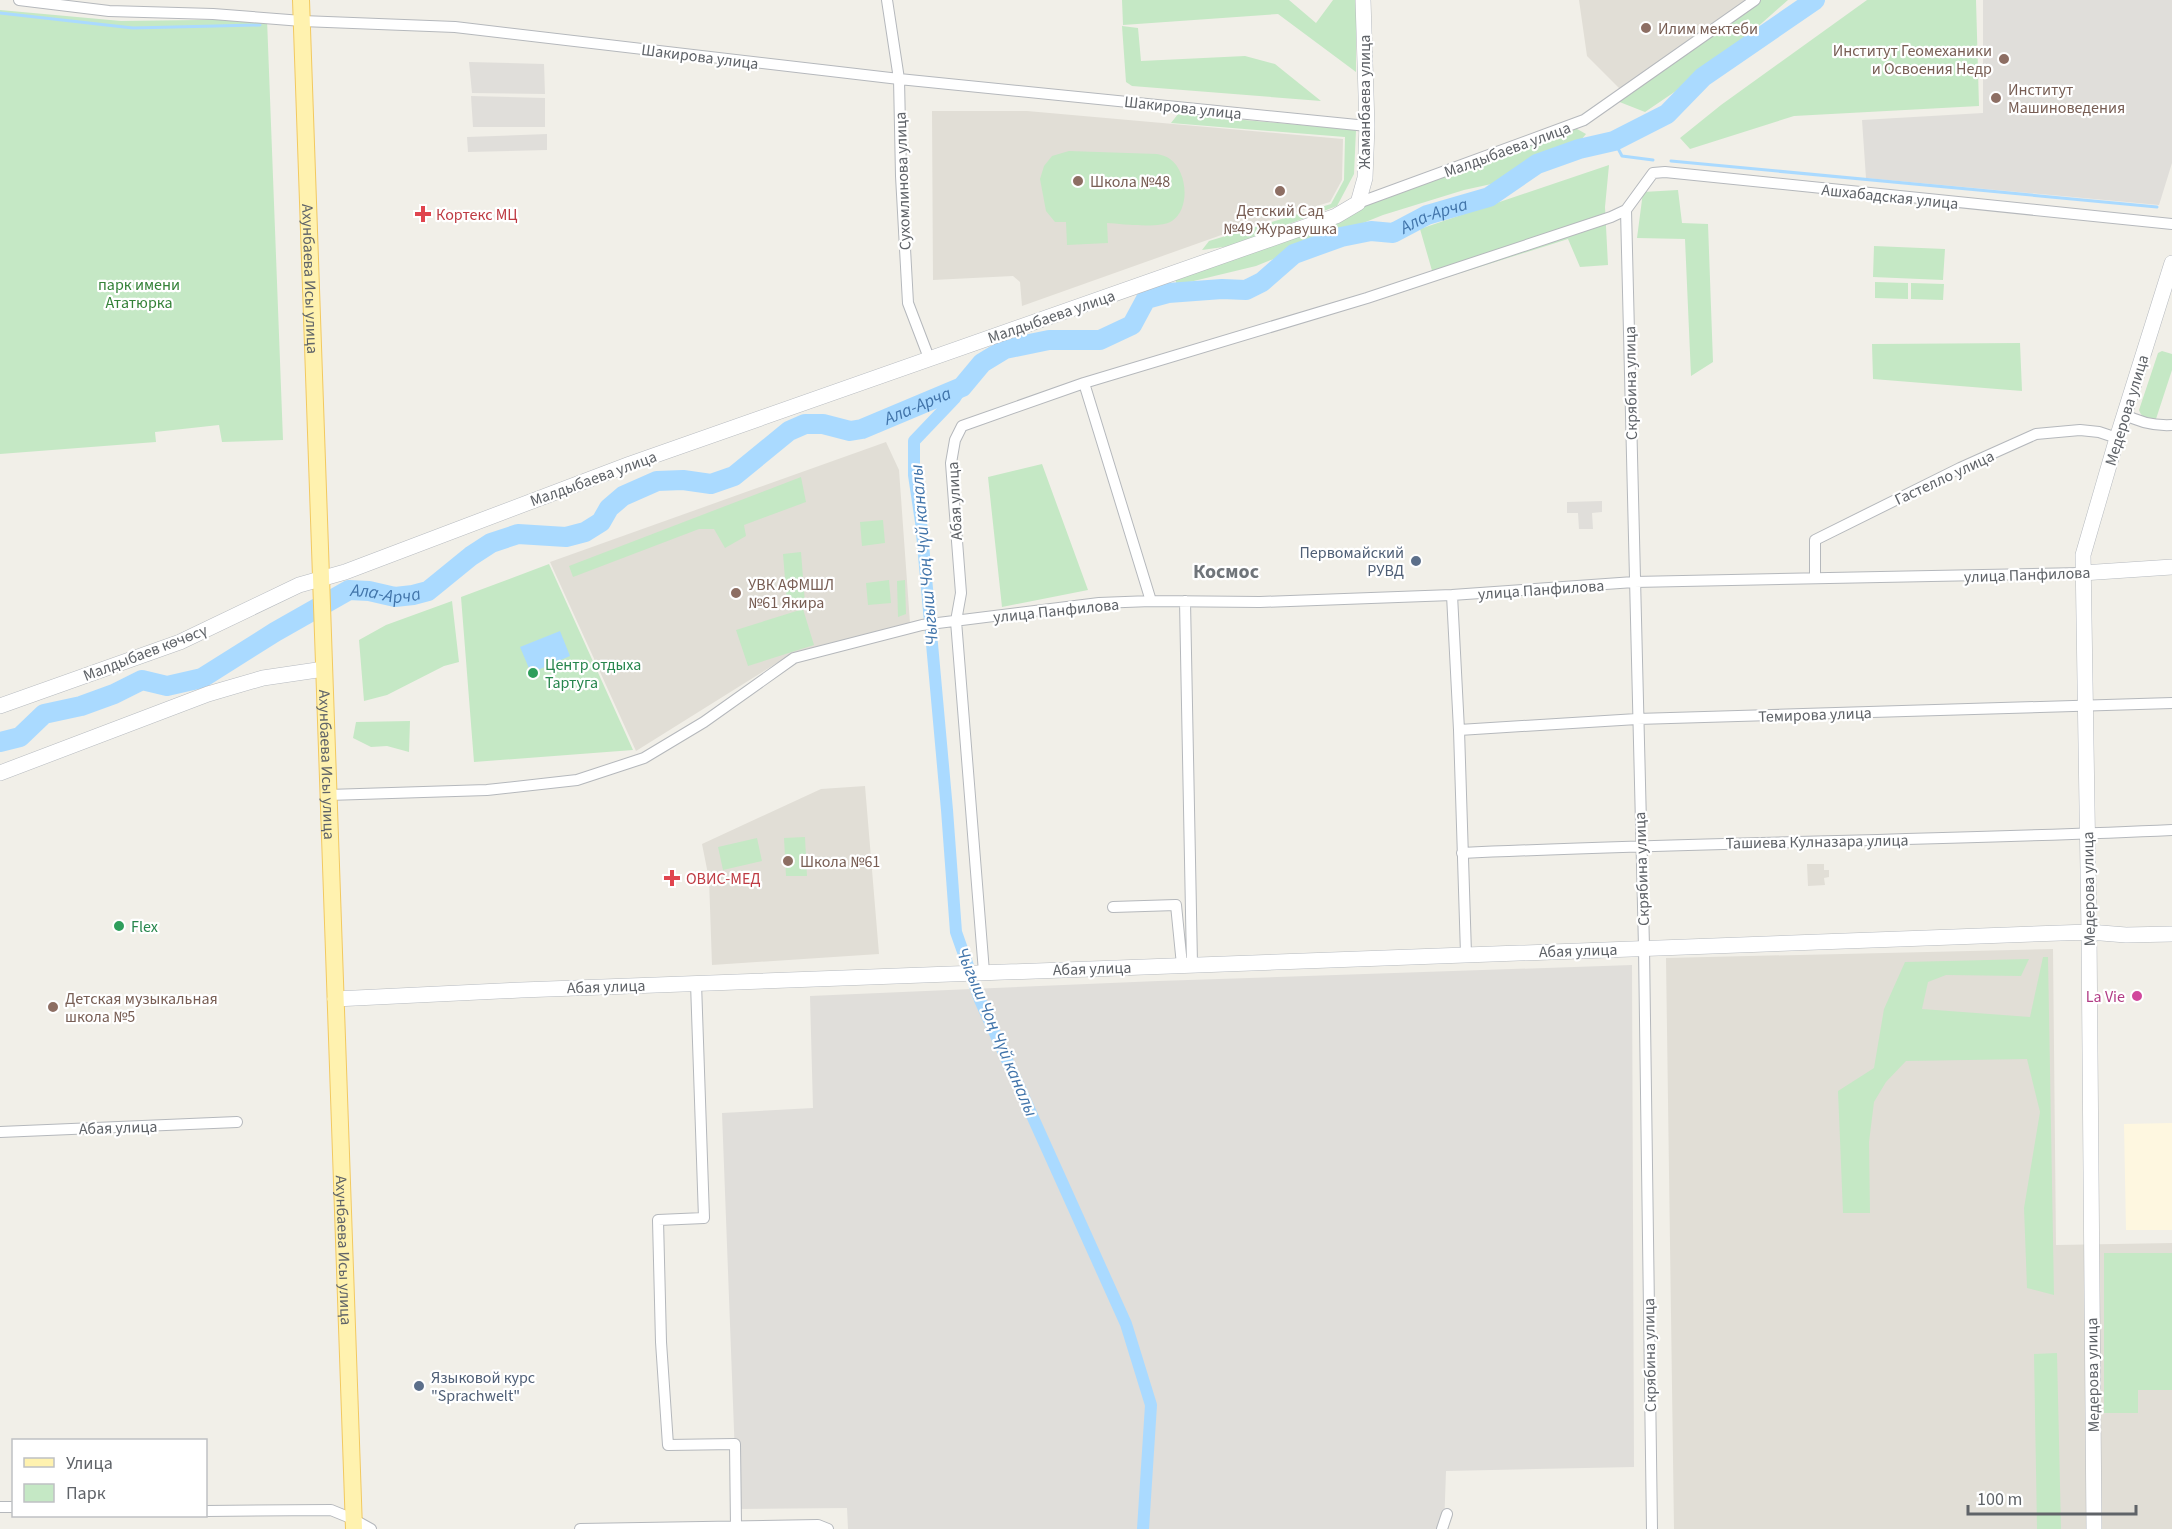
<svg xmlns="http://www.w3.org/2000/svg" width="2172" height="1529" font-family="'Source Sans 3',sans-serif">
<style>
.commercial{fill:#fef7e0}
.industrial{fill:#e0deda}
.education{fill:#e1ded6}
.green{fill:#c5e8c5}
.water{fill:#aadaff}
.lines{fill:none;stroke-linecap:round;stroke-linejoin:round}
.stream{stroke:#aadaff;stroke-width:3}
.canal{stroke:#aadaff;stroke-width:12}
.river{stroke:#aadaff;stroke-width:20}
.street-casing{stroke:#b5b8bc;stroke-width:12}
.secondary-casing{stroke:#b6babf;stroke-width:16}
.primary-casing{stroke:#f2c960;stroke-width:18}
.street{stroke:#fff;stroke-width:10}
.secondary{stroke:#fff;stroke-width:15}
.primary{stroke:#fff2af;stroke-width:16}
.education-dot{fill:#8d6e63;stroke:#fff;stroke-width:2}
.health-dot{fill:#e0444e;stroke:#fff;stroke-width:2}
.service-dot{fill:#5c6f8a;stroke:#fff;stroke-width:2}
.leisure-dot{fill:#2e9e5b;stroke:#fff;stroke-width:2}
.hotel-dot{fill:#d1479c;stroke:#fff;stroke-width:2}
.labels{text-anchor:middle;stroke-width:4.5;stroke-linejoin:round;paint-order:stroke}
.education-label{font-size:16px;fill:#785e54;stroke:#fff;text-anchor:start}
.street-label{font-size:16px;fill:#5f6368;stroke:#fff}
.health-label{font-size:16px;fill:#be3a42;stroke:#fff;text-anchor:start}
.park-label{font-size:16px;fill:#348238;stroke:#fff}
.service-label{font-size:16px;fill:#4e5e75;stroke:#fff;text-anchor:end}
.leisure-label{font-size:16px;fill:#27864d;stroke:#fff;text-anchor:start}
.hotel-label{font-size:16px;fill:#b23c85;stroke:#fff;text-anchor:end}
.water-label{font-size:18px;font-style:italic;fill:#4174aa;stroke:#fff}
.quarter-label{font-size:20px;font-weight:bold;fill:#70757a;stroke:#fff}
</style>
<rect width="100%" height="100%" fill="#f1efe8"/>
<path class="commercial" d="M2172 1123V1230H2126L2124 1124Z"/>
<path class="industrial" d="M1983 0H2172V163L2159 205 1866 178 1862 120 1983 113Z
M469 62 544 64 545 94 472 93Z
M471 96 545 98V127H473Z
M547 134V150L468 152 467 137Z
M1602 501V512L1592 513 1593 529H1579L1578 513H1567V502Z
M1632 965 1634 1467 1446 1471 1444 1529H848L847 1508 737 1509 722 1113 813 1108 810 996 1158 981Z"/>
<path class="education" d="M1579 0H1749L1622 91 1587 56Z
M932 111H1027L1343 139 1342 180 1330 202 1227 233 1022 306 1020 282 1013 276 933 280Z
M886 442 899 470 910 623 793 653 636 751 550 562Z
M865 786 879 954 712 965 709 879 702 844 821 789Z
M1807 864H1824V870H1829V877L1824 878 1825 885 1808 886Z
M2053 949 2056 1245 2172 1243V1529H1674L1666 958Z"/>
<path class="green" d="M1122 0H1289L1316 23 1333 0H1356V72L1278 14 1123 25Z
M1757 0H1788L1737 45 1695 78 1645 112 1617 101Z
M1867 0H1976L1979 106 1794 116 1690 149 1680 138 1721 105Z
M0 10 121 21 267 19 283 440 222 442 219 425 155 432 156 442 0 454Z
M1122 26 1138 28 1141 61 1245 56 1275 64 1321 101 1132 86 1126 82Z
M1178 114 1356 130 1354 174 1337 206 1230 246 1202 250 1209 241 1331 204 1344 180 1345 137 1171 123Z
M1570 125 1586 134 1576 146 1539 157 1496 183 1464 190 1383 215 1256 266 1177 285 1175 279 1363 207Z
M1069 151 1157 154C1161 155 1166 156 1170 159 1187 171 1191 208 1172 221 1159 229 1123 224 1107 223L1108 243 1067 245 1066 222H1055L1046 211 1040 179 1044 166 1052 156Z
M1609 165 1605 207 1608 265 1580 267 1568 239 1435 281 1420 229Z
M1678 190 1682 223 1708 224 1713 362 1691 376 1685 239 1637 238 1643 192Z
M1874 246 1945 249 1943 280 1873 277Z
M1875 282 1908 283V299L1875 298Z
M1911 283 1944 284 1943 300 1911 299Z
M2020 343 2022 391 1873 379 1872 344Z
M2162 351 2172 354V370L2156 419C2147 418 2142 419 2139 410L2158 353Z
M1042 464 1088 590 1002 607 988 477Z
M801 477 806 502 744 525 746 536 725 548 714 529H699L573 577 569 566Z
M883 520 885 543 862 546 860 522Z
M801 552 805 603 787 604 783 554Z
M549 564 633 750 474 762 461 597Z
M889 580 891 603 868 605 866 583Z
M905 580 906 614 898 617 897 581Z
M452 601 459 662 444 666 387 695 364 701 359 640 386 625Z
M803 609 814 645 748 666 736 630Z
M410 721 409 752 387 746 371 747 353 738 356 722Z
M805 837 807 876H786L784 838Z
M757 838 762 861 723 870 718 847Z
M2043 957H2048L2054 1295 2027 1288 2024 1208 2040 1112 2027 1059 1906 1061 1886 1082 1874 1102 1869 1142 1870 1213H1843L1838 1091 1874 1068 1884 1009 1905 962 2029 959 2021 976 1946 975 1928 982 1922 1009 2030 1017Z
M2104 1253H2172V1390H2138V1413H2104Z
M2057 1353 2061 1529H2037L2034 1354Z"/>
<path class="water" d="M560 631 570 656 531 673 520 647Z"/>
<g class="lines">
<path class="stream" d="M0 13 133 28 260 25
M1614 141 1622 156 1653 160
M1671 161 2157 207"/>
<path class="canal" d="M962 387 955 398 914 441V475L921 522 947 810 956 932 980 1000 1126 1324 1151 1405 1143 1529"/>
<path class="river" id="s1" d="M0 742 20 737 44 714 81 706 114 694 142 680 167 686 202 678 275 632 349 590 369 591 395 597 413 595 428 591 471 556 491 543 518 534 566 537 585 532 601 522 609 508 623 496 657 481 683 480 711 484 734 476 789 431 805 424H823L850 431 862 429 962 387 982 363 1005 349 1049 340H1100L1132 325 1146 299 1168 293 1222 289 1246 290 1262 282 1294 254 1341 237 1371 231 1393 233 1427 215 1489 197 1537 164 1579 149 1614 141 1667 114 1703 77 1815 0"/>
<defs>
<path id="street" d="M19 0 109 11 213 14 302 21 455 27 899 79 1367 126
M887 0 899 79 901 176 908 303 929 358
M1358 203 1584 120 1755 0
M1626 210 1644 947 1652 1529
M1084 383 1151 601
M2124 414C2140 423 2154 426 2172 425
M1815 578V540L1960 468 2036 434 2080 430 2099 432 2117 438
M1452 595 1459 730 1466 954
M1185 601 1192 964
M1459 730 1637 719 2172 703
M328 795 487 790 577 780 644 758 704 722 794 658 922 625 1099 603 1151 601 1260 602 1452 595 1634 582 2082 573
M1462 853C1699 842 1935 841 2172 830
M1113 907 1176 905 1182 965
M984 972 956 621 961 593 951 463 955 440 962 426 1084 383 1367 298 1611 217 1626 210 1653 173 1665 172 2172 224
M696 983 704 1218 658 1220 661 1342 668 1445 735 1444 736 1526
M0 1132 237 1122
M0 1507H14
M206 1511 331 1510 353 1519 371 1529
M580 1529 818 1525 828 1529
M1442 1529 1447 1514"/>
<path id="secondary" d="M2082 573 2172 567
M0 706 180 642 299 585 345 572 630 464 1336 216 1358 203 1365 178 1367 126 1363 0
M0 773 208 694 263 678 324 669
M335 999 521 990 2089 932 2126 935 2172 934
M2094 1529 2089 932 2083 555 2117 438 2172 263"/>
<g id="primary">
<path id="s2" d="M301 0 354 1529"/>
</g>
</defs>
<use href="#street" class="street-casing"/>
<use href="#secondary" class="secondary-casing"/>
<use href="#primary" class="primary-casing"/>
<use href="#street" class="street"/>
<use href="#secondary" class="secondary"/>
<use href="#primary" class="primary"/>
</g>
<g class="education-dot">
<circle cx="1646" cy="28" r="6"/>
<circle cx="2004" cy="59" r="6"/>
<circle cx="1996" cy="98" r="6"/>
<circle cx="1078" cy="181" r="6"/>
<circle cx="1280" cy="191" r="6"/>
<circle cx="736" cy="593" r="6"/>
<circle cx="788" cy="861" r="6"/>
<circle cx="53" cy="1007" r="6"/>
</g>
<g class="health-dot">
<path d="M420 205h6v6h6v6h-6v6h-6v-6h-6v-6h6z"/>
<path d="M669 869h6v6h6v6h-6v6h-6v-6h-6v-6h6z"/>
</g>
<g class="service-dot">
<circle cx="1416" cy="561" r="6"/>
<circle cx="419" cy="1386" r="6"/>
</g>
<g class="leisure-dot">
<circle cx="533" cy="673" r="6"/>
<circle cx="119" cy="926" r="6"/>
</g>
<circle class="hotel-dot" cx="2137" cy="996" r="6"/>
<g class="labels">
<g class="education-label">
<text x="1658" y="34">Илим мектеби</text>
<text x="1992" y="56" text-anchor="end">Институт Геомеханики<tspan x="1992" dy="18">и Освоения Недр</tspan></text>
<text x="2008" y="95">Институт<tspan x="2008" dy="18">Машиноведения</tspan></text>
<text x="1090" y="187">Школа №48</text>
<text x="1280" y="216" text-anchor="middle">Детский Сад<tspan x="1280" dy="18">№49 Журавушка</tspan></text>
<text x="748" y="590">УВК АФМШЛ<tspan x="748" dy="18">№61 Якира</tspan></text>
<text x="800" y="867">Школа №61</text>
<text x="65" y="1004">Детская музыкальная<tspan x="65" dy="18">школа №5</tspan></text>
</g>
<g class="street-label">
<text transform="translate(700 56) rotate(7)" y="6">Шакирова улица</text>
<text transform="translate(1364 102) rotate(-90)" y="6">Жаманбаева улица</text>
<text transform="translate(1183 107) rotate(6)" y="6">Шакирова улица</text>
<text transform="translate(1507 149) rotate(-20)" y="6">Малдыбаева улица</text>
<text transform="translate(902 181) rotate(-92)" y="6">Сухомлинова улица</text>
<text transform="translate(1890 196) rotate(6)" y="6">Ашхабадская улица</text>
<text dy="6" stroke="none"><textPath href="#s2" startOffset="279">Ахунбаева Исы улица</textPath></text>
<text transform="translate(1051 316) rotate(-19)" y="6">Малдыбаева улица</text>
<text transform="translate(1630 383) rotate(-91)" y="6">Скрябина улица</text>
<text transform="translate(2126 410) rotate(-73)" y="6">Медерова улица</text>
<text transform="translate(1944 477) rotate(-25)" y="6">Гастелло улица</text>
<text transform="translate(593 478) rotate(-20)" y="6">Малдыбаева улица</text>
<text transform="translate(954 501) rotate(-93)" y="6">Абая улица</text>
<text transform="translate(2027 574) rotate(-2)" y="6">улица Панфилова</text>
<text transform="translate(1541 589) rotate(-4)" y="6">улица Панфилова</text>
<text transform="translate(1056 610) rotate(-6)" y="6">улица Панфилова</text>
<text transform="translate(145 652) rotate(-21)" y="6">Малдыбаев көчөсү</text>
<text transform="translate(1815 714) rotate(-2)" y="6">Темирова улица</text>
<text dy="6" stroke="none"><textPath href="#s2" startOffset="765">Ахунбаева Исы улица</textPath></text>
<text transform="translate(1817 841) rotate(-1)" y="6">Ташиева Кулназара улица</text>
<text transform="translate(1641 869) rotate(-92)" y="6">Скрябина улица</text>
<text transform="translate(2088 889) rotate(-91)" y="6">Медерова улица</text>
<text transform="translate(1578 950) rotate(-2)" y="6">Абая улица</text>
<text transform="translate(1092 968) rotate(-2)" y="6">Абая улица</text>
<text transform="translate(606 986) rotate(-2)" y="6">Абая улица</text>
<text transform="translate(118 1127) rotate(-2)" y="6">Абая улица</text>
<text dy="6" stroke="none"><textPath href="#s2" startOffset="1251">Ахунбаева Исы улица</textPath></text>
<text transform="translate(1649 1355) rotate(-91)" y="6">Скрябина улица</text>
<text transform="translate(2092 1375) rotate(-91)" y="6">Медерова улица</text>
</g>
<g class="health-label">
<text x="436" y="220">Кортекс МЦ</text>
<text x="686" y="884">ОВИС-МЕД</text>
</g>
<g class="park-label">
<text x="139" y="290">парк имени<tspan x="139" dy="18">Ататюрка</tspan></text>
</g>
<g class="service-label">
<text x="1404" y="558">Первомайский<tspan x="1404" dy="18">РУВД</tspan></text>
<text x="431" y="1383" text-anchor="start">Языковой курс<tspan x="431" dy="18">"Sprachwelt"</tspan></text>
</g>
<g class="leisure-label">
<text x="545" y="670">Центр отдыха<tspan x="545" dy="18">Тартуга</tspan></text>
<text x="131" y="932">Flex</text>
</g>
<g class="hotel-label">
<text x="2125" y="1002">La Vie</text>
</g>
<g class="water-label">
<text dy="6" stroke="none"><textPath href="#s1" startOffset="1599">Ала-Арча</textPath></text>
<text dy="6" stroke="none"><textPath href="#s1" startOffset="1023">Ала-Арча</textPath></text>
<text transform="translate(924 555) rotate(-95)" y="6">Чыгыш Чоң Чүй каналы</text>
<text dy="6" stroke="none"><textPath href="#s1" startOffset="428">Ала-Арча</textPath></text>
<text transform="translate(997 1032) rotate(67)" y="6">Чыгыш Чоң Чүй каналы</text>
</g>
<g class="quarter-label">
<text x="1226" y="578">Космос</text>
</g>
</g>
<rect x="12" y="1439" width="195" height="78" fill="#ffffff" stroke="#bfc1c3" stroke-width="1.5"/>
<rect x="24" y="1458" width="30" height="9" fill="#fff2af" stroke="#bfc1c3" stroke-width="1.5"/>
<text x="66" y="1469" font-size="18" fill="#5f6368">Улица</text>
<rect x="24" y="1484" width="30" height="18" fill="#c5e8c5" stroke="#bfc1c3" stroke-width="1.5"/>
<text x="66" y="1499" font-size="18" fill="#5f6368">Парк</text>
<path d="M1968 1505v9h168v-9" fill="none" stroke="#5f6368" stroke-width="3"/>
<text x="1977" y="1505" font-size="18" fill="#5f6368" stroke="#ffffff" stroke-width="4.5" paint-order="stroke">100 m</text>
</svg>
